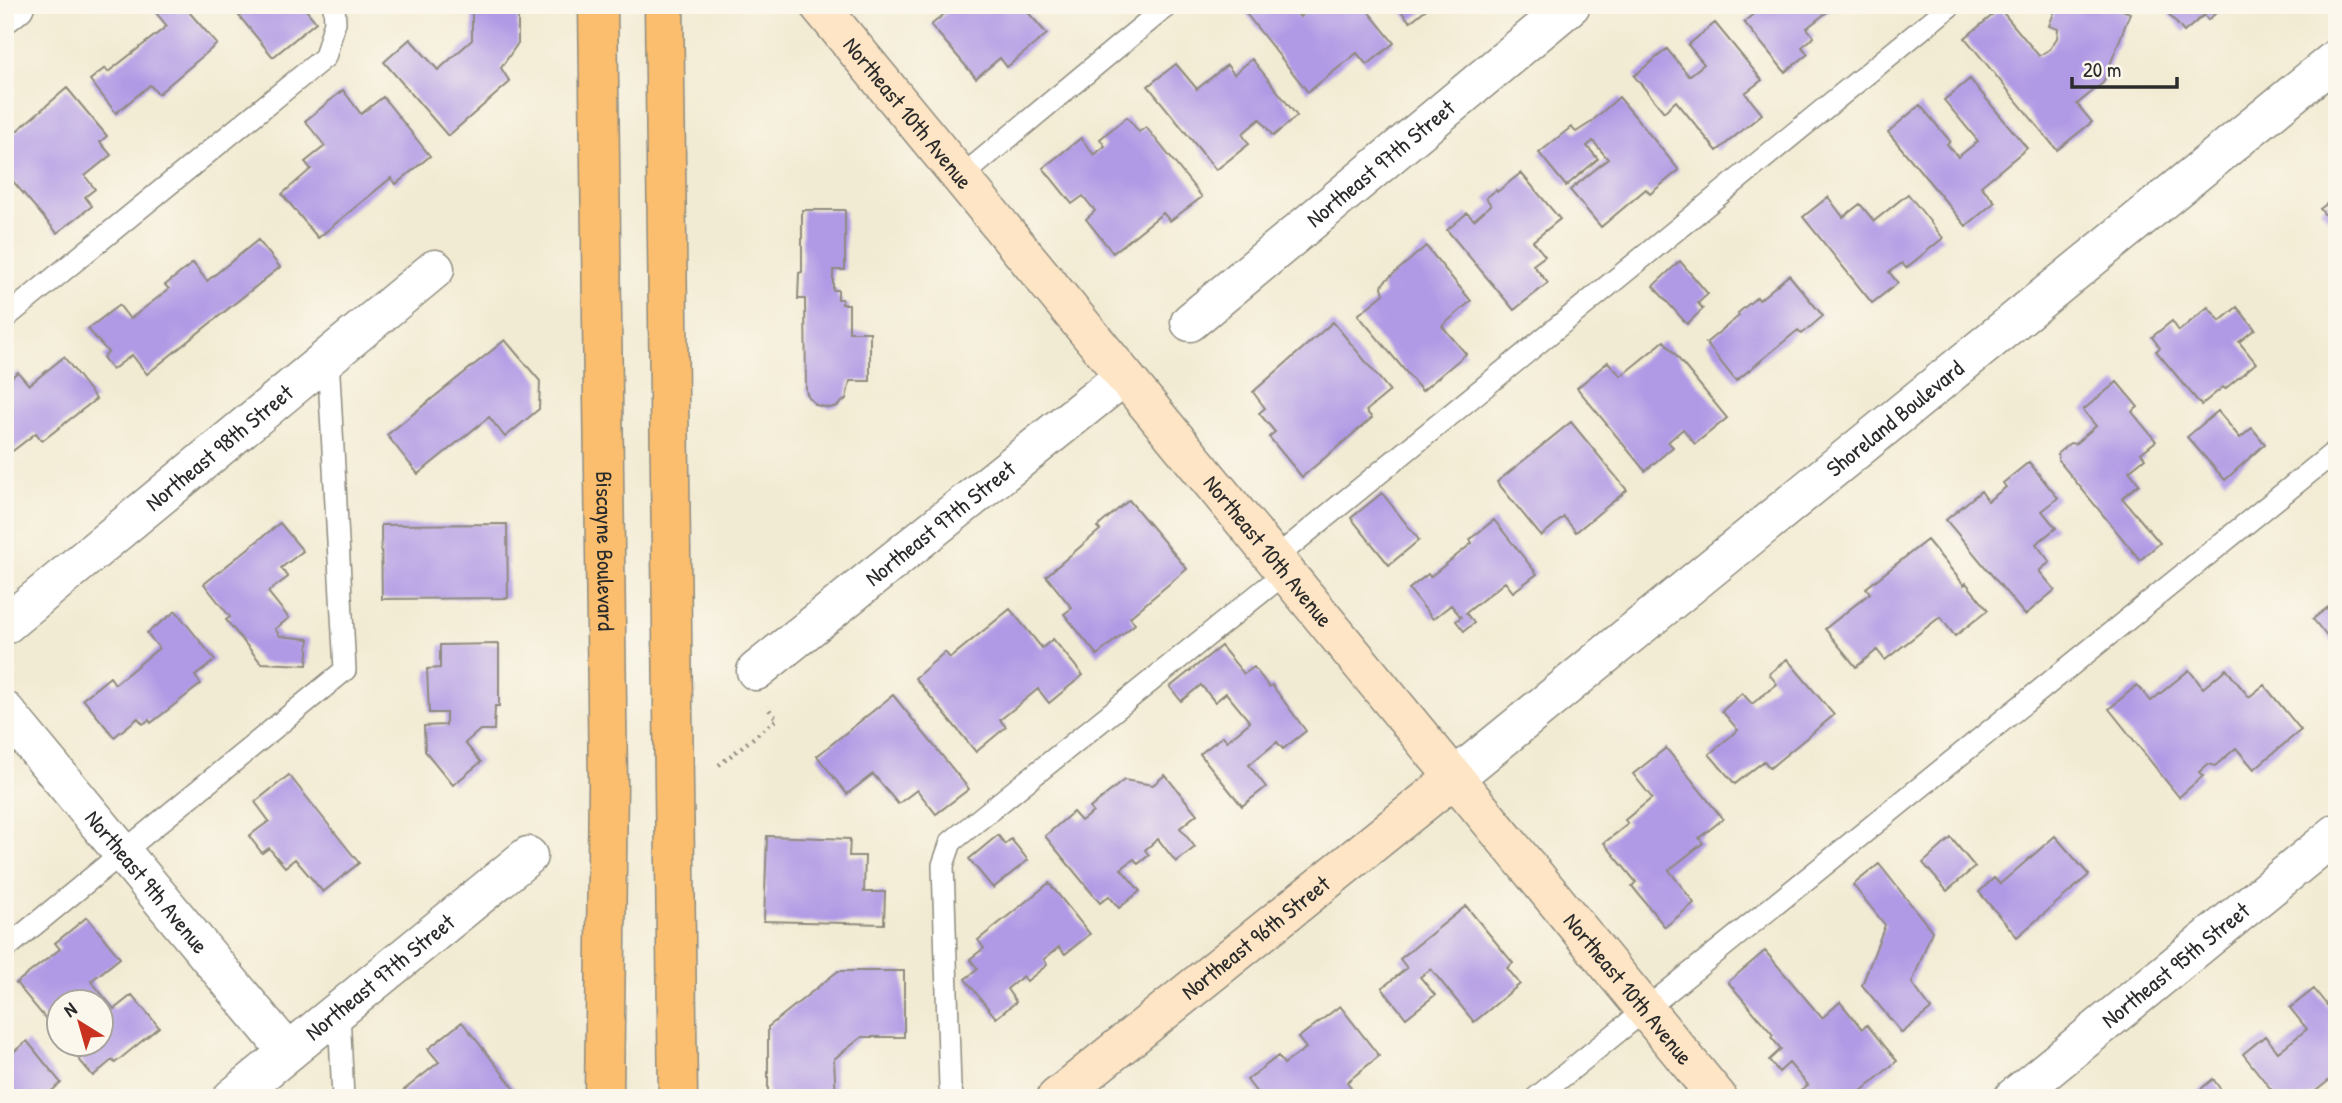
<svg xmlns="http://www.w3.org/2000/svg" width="2342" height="1103" font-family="'Patrick Hand',sans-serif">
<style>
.building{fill:#b19ae5}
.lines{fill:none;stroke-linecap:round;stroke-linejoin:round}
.lane-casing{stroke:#8e8b7f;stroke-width:24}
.street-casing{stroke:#8e8b7f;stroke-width:41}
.secondary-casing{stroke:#8e8b7f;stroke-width:41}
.primary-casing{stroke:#8e8b7f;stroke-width:41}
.path{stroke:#8e8b7f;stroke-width:4.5;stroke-dasharray:2 5;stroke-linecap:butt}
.lane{stroke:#fff;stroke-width:21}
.street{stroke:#fff;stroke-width:38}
.secondary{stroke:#fde5c5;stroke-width:38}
.primary{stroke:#fbbe6e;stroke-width:38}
.labels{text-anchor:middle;stroke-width:6;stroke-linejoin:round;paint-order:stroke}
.street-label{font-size:23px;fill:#2b2b2b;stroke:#fbf7ec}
</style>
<rect width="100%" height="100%" fill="#fbf7ec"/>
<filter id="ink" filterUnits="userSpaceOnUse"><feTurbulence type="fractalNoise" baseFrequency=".0143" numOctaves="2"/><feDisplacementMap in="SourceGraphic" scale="14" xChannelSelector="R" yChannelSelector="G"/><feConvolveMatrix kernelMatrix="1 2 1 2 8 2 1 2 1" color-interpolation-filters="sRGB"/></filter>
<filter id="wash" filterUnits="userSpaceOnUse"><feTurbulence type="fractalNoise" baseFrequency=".00686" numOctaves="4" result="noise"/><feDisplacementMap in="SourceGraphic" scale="28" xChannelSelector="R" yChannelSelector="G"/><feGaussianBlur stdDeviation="1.57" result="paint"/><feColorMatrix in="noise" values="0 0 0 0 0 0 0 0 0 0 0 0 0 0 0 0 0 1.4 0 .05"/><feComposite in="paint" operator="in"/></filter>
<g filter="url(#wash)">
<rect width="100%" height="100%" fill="#f2ebd3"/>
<g id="blocks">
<path class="building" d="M166 5H183L217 44 158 94 150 85 116 113 90 80 105 68 108 72 167 26 156 13Z
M230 5H302L316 22 273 57Z
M472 5H518V43L501 68 510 82 448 136 384 62 410 39 438 70 472 40Z
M955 5H1029L1025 9 1047 34 1007 67 1000 58 976 78 931 25Z
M1251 5H1290L1300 17 1315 5H1363L1394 43 1367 65 1357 53 1308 92 1244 11Z
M1396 5H1431L1410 22Z
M1753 5H1836L1807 28 1814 37 1802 47 1808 54 1785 72 1744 22 1757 11Z
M2057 5H2110L2130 13 2103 83 2077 104 2092 122 2057 150 1965 38 2000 9 2039 56 2050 49 2057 38 2058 29 2049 26Z
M2161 5H2225L2208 20 2204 15 2184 32Z
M1715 23 1762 80 1745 93 1762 114 1717 151 1676 101 1664 112 1634 76 1667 49 1689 76 1704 64 1688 45Z
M1252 59 1297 116 1273 136 1260 119 1242 134 1249 144 1216 170 1148 86 1176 64 1197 89 1227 65 1234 74Z
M1970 79 2027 148 1981 186 1995 202 1966 226 1888 132 1920 105 1950 141 1947 144 1958 157 1978 141 1944 100Z
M67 88 107 136 100 142 111 155 85 176 95 189 85 197 92 206 57 233 5 172V141Z
M343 90 361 114 383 97 430 156 396 184 391 178 318 238 282 194 311 169 305 162 325 146 305 121Z
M1619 97 1679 170 1650 194 1646 189 1601 227 1570 190 1608 159 1593 141 1587 146 1598 159 1566 186 1539 153 1571 127 1576 132 1590 123Z
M1127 117 1139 132 1146 127 1202 197 1170 221 1163 213 1113 253 1086 219 1095 211 1083 196 1072 204 1043 168 1081 138 1094 155 1105 146 1100 139Z
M1521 173 1560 219 1533 241 1545 256 1533 265 1548 283 1514 310 1447 230 1467 213 1474 220 1491 205 1486 198 1496 190 1497 192Z
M1908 194 1943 238 1906 268 1902 263 1889 272 1898 283 1872 303 1803 217 1828 197 1843 217 1860 204 1874 221Z
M2337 196V229L2320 209Z
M802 210H845V270H833V290H838V299H842V304H849V332H870V381H850L846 399 837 406 830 408 816 405 808 397 806 390 805 299H798L799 273 802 272Z
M258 240 280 267 147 374 132 355 112 370 103 357 108 352 88 329 119 305 130 319 169 289 165 285 193 263 207 281Z
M1426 246 1471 301 1442 326 1466 354 1422 391 1358 315 1384 294 1382 287 1384 282Z
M1680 261 1708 294 1698 303 1703 309 1687 324 1653 286Z
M1789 275 1823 316 1802 334 1798 330 1736 381 1706 343 1739 316 1738 313 1757 297 1759 300Z
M2208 307 2220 321 2237 307 2255 329 2239 342 2256 363 2225 389 2223 387 2201 405 2156 351 2160 348 2152 337 2172 321 2179 331Z
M1333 322 1390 391 1366 411 1372 418 1302 477 1269 437 1275 432 1259 413 1265 408 1253 392Z
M505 340 540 381 539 409 505 437 489 417 418 474 387 435Z
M1664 341 1727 418 1695 444 1683 429 1668 442 1673 447 1645 471 1577 388 1608 362 1621 376Z
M64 357 96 399 42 441 36 433 5 457V382L18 372 29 385Z
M2117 382 2138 407 2132 412 2156 441 2141 453 2145 458 2129 471 2139 484 2122 498 2160 543 2140 560 2058 460V453L2070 443 2075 444 2096 426 2083 410Z
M2218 411 2240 438 2252 428 2265 444 2225 480 2187 437Z
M1571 422 1627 490 1576 532 1564 517 1541 536 1497 482Z
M2029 462 2058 498 2042 511 2056 528 2036 544 2050 562 2039 571 2055 590 2025 615 1946 520 1981 491 1988 501 2006 487 2003 483Z
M1382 493 1419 540 1389 565 1351 518Z
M1129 500 1187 569 1130 617 1135 624 1097 655 1064 614 1072 608 1046 576 1100 530 1097 527Z
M1494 520 1537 574 1513 592 1505 582 1466 613 1474 623 1464 631 1456 621 1461 617 1451 605 1433 619 1409 589 1428 574 1430 577 1472 543 1470 539Z
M280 523 303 551 281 568 288 577 268 592 289 618 275 629 280 636 309 639 307 665 261 663 226 620 230 617 204 584Z
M507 524 508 598 382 599 381 525Z
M1927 540 1964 585 1966 583 1988 610 1955 636 1940 617 1885 660 1877 650 1856 667 1825 629 1870 593 1866 588Z
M2337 600V649L2313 619Z
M1010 609 1042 648 1053 639 1083 675 1049 703 1038 689 1000 720 1006 727 976 752 915 678 945 652 950 658Z
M176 611 215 660 195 676 201 684 151 723 149 720 143 724 138 718 114 737 83 699 110 677 115 684 159 648 147 633Z
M499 644V706H495L494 730H480L465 743 481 762 453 785 425 751 424 726 446 725V713H429L427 669 440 668V645Z
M1221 646 1244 674 1254 667 1269 687 1272 685 1306 731 1283 749 1277 742 1249 765 1266 787 1242 806 1200 754 1223 736 1227 741 1250 722 1226 693 1215 702 1201 685 1181 701 1170 687Z
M1787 659 1834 715 1770 768 1764 761 1735 784 1709 754 1738 730 1722 711 1742 693 1752 704 1777 684 1769 674Z
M2226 669 2249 697 2264 685 2301 730 2254 769 2236 748 2215 766 2208 764 2199 772 2203 776 2179 797 2109 709 2137 685 2151 701 2189 670 2203 688Z
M893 695 969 789 936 814 917 790 898 804 873 774 847 794 817 756Z
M1666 748 1723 819 1699 838 1703 843 1669 870 1694 903 1665 927 1632 886 1636 882 1604 843 1628 824 1625 820 1652 798 1633 774Z
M289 775 359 863 323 892 295 859 285 867 269 848 262 853 249 836 269 821 255 802Z
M1165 775 1197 814 1180 828 1195 847 1176 862 1158 839 1145 850 1149 855 1138 864 1134 859 1121 869 1140 891 1119 908 1109 896 1100 903 1045 836 1073 812 1081 821 1093 812 1090 808 1124 780 1153 785Z
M998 835 1005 844 1011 839 1028 860 993 888 969 859Z
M767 836 850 839 849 856H865L864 892H885L884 924 764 921Z
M2055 836 2089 875 2017 937 1979 892 1994 878 2000 884Z
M1951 838 1975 867 1947 891 1923 863Z
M1879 864 1932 931 1912 983 1931 1009 1902 1033 1862 985 1885 925 1853 885Z
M1049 883 1090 934 1065 954 1059 947 1044 959 1047 965 1027 981 1023 976 1007 989 1016 1002 996 1018 965 979 978 969 970 959 984 948 978 940Z
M1466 906 1513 963 1507 968 1520 984 1474 1022 1431 969 1420 977 1435 995 1406 1018 1382 988 1407 968 1400 959Z
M87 917 120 958 91 981 114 1009 132 995 159 1027 115 1063 112 1060 93 1076 66 1044H102V1002H60V1036L16 983 60 949 55 943Z
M1765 951 1822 1018 1840 1002 1862 1029 1867 1025 1897 1061 1853 1098H1797L1795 1095 1808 1085 1789 1063 1779 1072 1769 1060 1781 1049 1771 1037 1773 1035 1728 982Z
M838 971H904V1037H862L834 1059 836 1098H768V1027Z
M2314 989 2337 1018V1074L2307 1098H2278L2243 1054 2265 1036 2278 1052 2307 1029 2290 1008Z
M1340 1006 1379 1056 1347 1082 1352 1089 1341 1098H1261L1247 1080 1278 1056 1284 1064 1306 1048 1298 1038Z
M462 1022 522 1098H394L439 1062 428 1049Z
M27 1041 61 1083 43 1098H5V1059Z
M2213 1079 2227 1098H2190Z"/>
</g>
</g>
<g filter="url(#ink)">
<use href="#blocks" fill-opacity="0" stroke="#8e8b7f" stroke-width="2"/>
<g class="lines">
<defs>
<path id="lane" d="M961 177 1168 5
M5 318 325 57 335 22 334 5
M1273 560 1951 5
M5 949 345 670 328 357
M339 1011 343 1098
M953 1098 950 1087 943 865 951 842 1285 573
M1536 1098 2337 450"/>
<g id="street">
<path d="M5 13 15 5"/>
<path id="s1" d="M1190 322 1571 5"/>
<path id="s2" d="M5 625 435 269"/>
<path id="s3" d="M756 671 1124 376"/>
<path id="s4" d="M5 711 288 1052"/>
<path id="s5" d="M1454 778 2337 58"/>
<path id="s6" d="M232 1098 528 856"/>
<path id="s7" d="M2013 1098 2337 833"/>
</g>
<g id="secondary">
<path id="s8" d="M819 5 1718 1098"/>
<path id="s9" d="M1056 1098 1454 778"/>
</g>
<g id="primary">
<path id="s10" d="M598 5 608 784 604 1098"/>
<path d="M664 5 678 1098"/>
</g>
</defs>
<use href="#lane" class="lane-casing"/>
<use href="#street" class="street-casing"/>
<use href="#secondary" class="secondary-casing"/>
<use href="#primary" class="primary-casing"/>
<path class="path" d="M719 765 777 719 766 706"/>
<use href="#lane" class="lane"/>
<use href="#street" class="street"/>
<use href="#secondary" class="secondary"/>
<use href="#primary" class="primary"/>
</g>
</g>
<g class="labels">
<g class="street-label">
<text dy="8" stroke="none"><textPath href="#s8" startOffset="140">Northeast 10th Avenue</textPath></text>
<text dy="8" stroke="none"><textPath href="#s1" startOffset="248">Northeast 97th Street</textPath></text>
<text dy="8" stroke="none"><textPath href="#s5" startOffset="569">Shoreland Boulevard</textPath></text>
<text dy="8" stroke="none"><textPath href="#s2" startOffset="278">Northeast 98th Street</textPath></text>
<text dy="8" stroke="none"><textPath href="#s3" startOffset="236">Northeast 97th Street</textPath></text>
<text dy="8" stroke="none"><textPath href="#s10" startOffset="546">Biscayne Boulevard</textPath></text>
<text dy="8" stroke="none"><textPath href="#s8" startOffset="707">Northeast 10th Avenue</textPath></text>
<text dy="8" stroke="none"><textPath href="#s4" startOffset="222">Northeast 9th Avenue</textPath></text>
<text dy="8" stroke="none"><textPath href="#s9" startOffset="256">Northeast 96th Street</textPath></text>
<text dy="8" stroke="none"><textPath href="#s7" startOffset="210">Northeast 95th Street</textPath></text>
<text dy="8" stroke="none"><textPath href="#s6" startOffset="191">Northeast 97th Street</textPath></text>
<text dy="8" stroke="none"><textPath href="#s8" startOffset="1274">Northeast 10th Avenue</textPath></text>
</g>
</g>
<rect width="2342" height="1103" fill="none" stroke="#fbf7ec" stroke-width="28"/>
<g transform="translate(80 1023) rotate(323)"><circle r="33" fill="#fbf7ec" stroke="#a8a59f" stroke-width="2"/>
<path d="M0-5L12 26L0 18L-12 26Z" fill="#c8321e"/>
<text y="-10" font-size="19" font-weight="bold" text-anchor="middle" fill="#2b2b2b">N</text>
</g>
<path d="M2072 77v10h105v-10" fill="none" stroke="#2b2b2b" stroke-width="3.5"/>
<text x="2083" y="77" font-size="21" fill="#2b2b2b" stroke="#fbf7ec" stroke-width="5" paint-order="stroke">20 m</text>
</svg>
